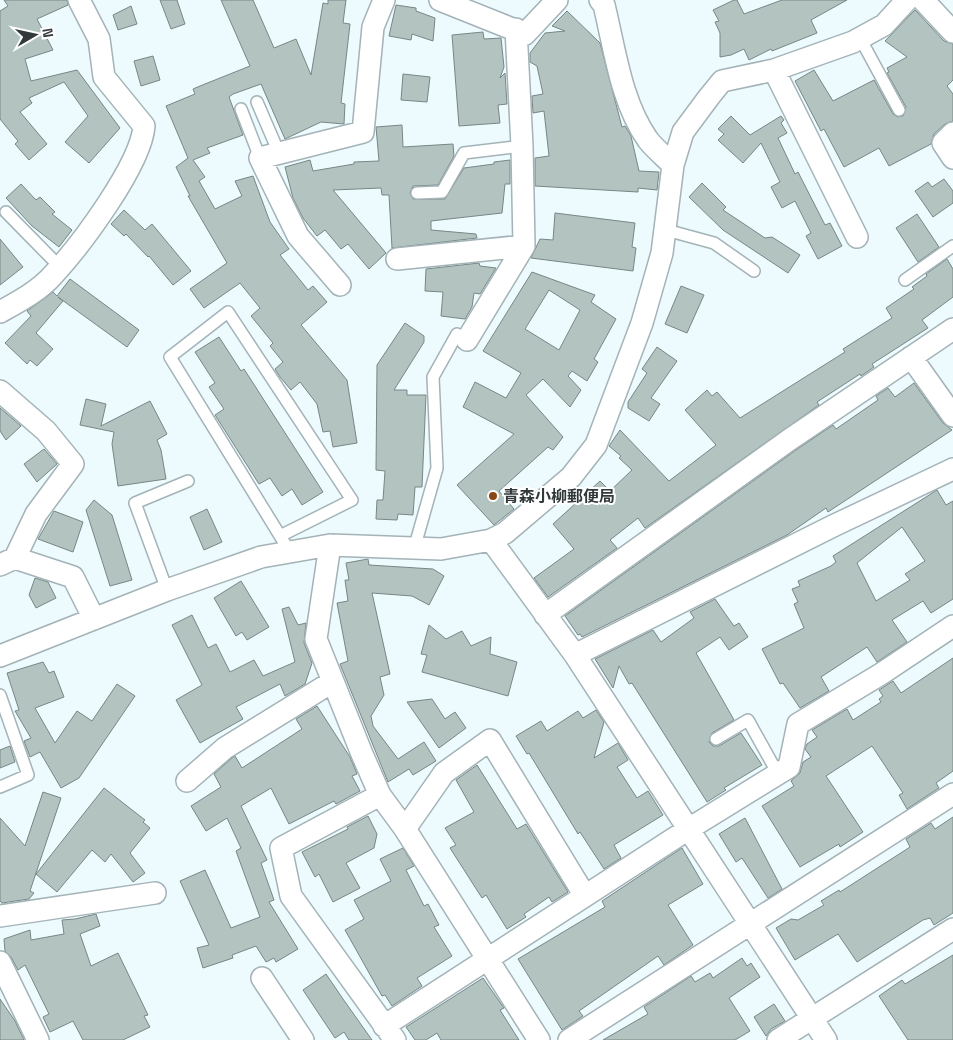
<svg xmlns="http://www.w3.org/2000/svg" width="953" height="1040" font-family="'Space Grotesk','Noto Sans JP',sans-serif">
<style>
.building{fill:#b2c3c0;stroke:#778785;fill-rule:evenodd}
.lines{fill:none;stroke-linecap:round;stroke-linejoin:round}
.service-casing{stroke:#a3b3b7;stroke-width:14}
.minor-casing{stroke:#a3b3b7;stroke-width:24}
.service{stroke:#fff;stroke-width:11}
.minor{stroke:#fff;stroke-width:21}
.poi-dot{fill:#884713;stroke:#fff;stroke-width:2}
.labels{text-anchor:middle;stroke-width:4;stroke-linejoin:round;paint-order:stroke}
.poi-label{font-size:16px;font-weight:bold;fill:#32393b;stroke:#fff;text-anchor:start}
</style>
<rect width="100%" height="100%" fill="#edfafe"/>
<path class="building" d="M4 0H67L68 5 37 19 53 50 25 59 31 81 77 70 120 128 89 163 65 142 88 116 64 82 29 98 32 103 20 112 47 144 29 160 15 144 18 141 0 119V11L8 6Z
M160 0H177L185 24 171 29Z
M221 0H253L274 48 296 39 311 75 323 3 328 4V0H346L343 23 350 24 341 103 345 104 344 124 321 122 285 139 261 84 233 94 229 97 243 135 207 148 210 153 193 160 205 177 199 181 215 209 242 196 235 181 253 176 270 222 289 249 280 255 308 290 313 286 327 302 301 325 347 380 357 443 333 447 330 431 323 432 317 404 300 382 291 390 280 377 275 369 283 362 270 346 273 343 251 316 260 308 240 283 204 308 190 289 227 263 188 196H190L176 167 188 158 166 106 195 94 193 89 200 86 250 66Z
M734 0H737L744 14 782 0H847L811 20 817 33 772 51 771 49 749 60 744 49 731 55 720 57V33L715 22 719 21 713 10Z
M396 5 416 8V11L435 18 433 41 412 34 411 40 389 36Z
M131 6 137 24 118 30 113 15Z
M915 10 944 41 953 44V80L947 86 953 94V121L945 124 934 134 931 144 889 166 879 148 844 167 824 129 821 131 795 81 814 70 833 101 874 80 893 114 898 117 903 116 906 107 887 73 889 72 887 68 907 57 885 41Z
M567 11 600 43 622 127 625 126 631 136 639 171 659 172 657 190 638 188V192L535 186V158L549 156 544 111 533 113 532 96 543 94 537 66 530 62V53L545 33 565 31 552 26Z
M483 32 484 39 501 38 504 67 500 78 505 73 507 104 498 105 500 123 459 126 452 35Z
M153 56 160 80 141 86 134 61Z
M403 74 430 77 427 102 401 100Z
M731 116 750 135 781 116 784 120 781 123 787 133 778 138 795 174 798 172 825 225 830 223 842 246 818 259 806 236 811 233 795 201 782 208 771 187 780 182 761 143 743 163 718 140 724 134 718 129Z
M402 125 403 147 453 144 454 156 438 185 413 186 410 193 413 199H445L464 168 494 164V162L510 160V184H505L502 213 431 221V230L476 234 477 238 392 248 389 195H382L381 188 333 190 386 253 369 269 348 244 341 249 325 230 317 236 303 218 293 198 285 167 310 160 313 171 354 164V162L379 161 376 127Z
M944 179 953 191V203L933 217 915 191 928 182 932 187Z
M702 183 726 207 723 210 765 238 772 237 800 255 788 273 723 230 689 197Z
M21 184 36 200 40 197 55 212 52 214 72 230 59 247 32 226 6 198Z
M124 210 145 230 152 224 191 271 173 285 149 256 148 257 126 234 124 236 111 224Z
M555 213 635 223 632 247 636 248 633 271 531 258 540 239 553 240Z
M917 214 939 247 918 262 896 228Z
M0 239 23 267 0 285Z
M947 259 953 269V297L922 320 928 328 872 364 874 367 861 376 860 374 817 402 819 405 645 528 638 518 610 540 617 548 548 597 534 578 574 549 553 524 600 481 610 491 632 470 619 458 621 456 609 446 620 430 669 481 716 445 685 410 707 390 712 396 717 392 740 418 845 352 843 349 892 318 886 308 914 289 912 287 927 276 926 274Z
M479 263 480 266 496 268 480 294 474 293 472 307 465 319 441 316 443 292 425 291 426 269Z
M532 272 595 295 591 302 616 319 594 359 598 362 587 381 572 371 568 376 581 390 570 407 543 379 526 395 563 437 553 450 548 447 499 491 514 509 494 525 457 485 514 434 463 407 475 382 506 398 521 373 483 351ZM549 290 580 310 559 350 525 329Z
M70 279 139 330 127 347 58 297 63 301 36 333 53 349 37 366 30 360 27 364 5 343 31 316 27 311 53 292 57 296Z
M681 286 704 295 687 333 665 324Z
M405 323 424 336V342L394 390H407V395H426L422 487H415L413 515 398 514 397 520 376 519 377 500H383L385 471 376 470 377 365Z
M219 337 241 371 244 369 323 492 302 505 292 489 282 496 270 478 259 484 215 415 224 409 209 387 215 383 195 352Z
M657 347 677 361 651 398 660 404 649 421 628 408V402L647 373 642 369Z
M914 383 943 423 952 430 828 512 826 508 787 535 582 637 580 634 578 635 565 616 796 450 833 425 836 429 878 400 876 396 888 388 895 397Z
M86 399 106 404 101 426 150 401 167 434 157 440 161 450 166 479 118 486 112 444 114 432 80 425Z
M0 408 21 426 6 440 0 431Z
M44 449 57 464 37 482 24 464Z
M937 490 946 505 953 501V599L931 613 923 601 892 620 907 642 877 662 867 647 821 677 829 691 800 708 783 683 780 684 762 649 804 628 794 604 798 602 792 589 800 586 798 581 831 566 836 562 833 556ZM902 527 925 561 905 574 910 580 876 601 857 563Z
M94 500 112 515 132 580 110 586 86 510Z
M207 509 222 542 204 550 190 517Z
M54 511 83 522 73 552 38 539Z
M368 559 369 565 433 569 444 576 429 605 412 596 372 593 390 674 380 677 384 695 371 716 373 726 398 759 424 742 436 761 413 775 409 769 388 782 340 664 348 661 337 603 348 601 345 580H349L346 563Z
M35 578 48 582 56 598 36 608 29 595Z
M241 581 269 627 247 640 242 632 236 636 214 598Z
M715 599 731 622 734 626 739 623 748 637 729 650 720 637 696 653 734 720 712 733 709 742 713 746H719L741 733 762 765 724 788 726 790 707 802 632 683 629 684 619 666 613 688 595 659 653 630 661 642 694 618 690 612Z
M289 607 298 625 306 623 304 643 312 663 305 684 285 696 280 684 236 707 243 719 200 743 176 700 202 685 172 625 192 615 208 648 216 644 230 672 254 660 263 676 295 662 282 609Z
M429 625 446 639 462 631 471 646 491 637 490 654 517 662 508 696 422 672 427 655 421 654Z
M953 658V771L936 783 939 788 907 809 899 795 903 793 872 746 826 776 863 832 840 847 839 844 800 867 762 806 794 786 791 781 800 773 803 762 811 757 805 749 807 744 817 737 812 730 847 709 853 720 881 702 879 699 883 696 879 690 893 681 901 693Z
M43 662 49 673 54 671 64 697 35 708 55 743 77 711 92 721 117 684 135 696 79 778 61 788 40 752 30 757 24 741 31 738 15 711 19 710 7 673Z
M432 699 445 719 455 712 466 728 439 748 407 702Z
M317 706 350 757 357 774 352 776 360 791 336 804 334 801 289 824 271 788 241 806 267 860 261 863 274 900 269 902 298 949 276 962 274 958 266 962 256 946 232 955 233 958 203 968 197 948 209 945 180 881 205 870 231 928 260 917 236 851 241 848 227 818 206 831 191 806 221 787 214 774 232 758 235 756 242 768 302 729 296 719Z
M596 710 604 722 594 758 618 743 628 760 617 767 637 798 648 791 663 815 614 845 621 858 604 869 580 832 578 834 529 753 527 754 516 736 541 721 547 731 578 711 583 718Z
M10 746 15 762 0 768V750Z
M477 765 517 829 526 824 568 892 552 902 549 897 524 914 526 917 507 929 486 895 482 898 450 848 456 845 445 828 474 812 456 780Z
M104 788 145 820 143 822 150 828 130 853 145 873 133 882 111 854 105 862 92 850 57 892 36 874Z
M43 792 61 798 30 891 34 893 29 899 2 903 0 901V818L25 846Z
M368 816 377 834 374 848 346 863 360 888 333 902 319 874 315 877 302 852 348 829 347 827Z
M953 817V913L934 925 930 918 923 920 857 962 838 934 795 960 776 928 791 919 798 920 824 905 821 901 839 890 840 892 907 849 910 847 906 839 931 823 935 829Z
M745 818 782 889 768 898 742 858 736 862 719 834Z
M403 848 414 866 406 870 424 906 428 904 439 925 434 927 452 956 417 978 422 986 392 1006 385 995 382 996 345 930 364 919 354 900 391 881 380 859Z
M682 848 703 884 668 905 693 945 664 965 658 956 579 1011 583 1016 562 1030 518 959 605 907 602 901Z
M96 914 100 926 80 934 91 966 118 953 148 1015 144 1016 150 1027 123 1040H83L73 1021 50 1032 43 1017 49 1014 25 965 18 970 11 957 5 951 4 939 30 930 31 940 64 934 62 920 75 919Z
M953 955V1040H908L879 996 902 980 905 984Z
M742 958 747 966 751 963 760 977 729 998 750 1031 735 1040H603L648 1014 644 1007 691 976 695 982 710 973 713 978Z
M326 974 343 999 372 1040H349L344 1032 335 1038 303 990Z
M483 978 504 1008 500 1010 519 1040H441L437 1033 426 1040H415L406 1027Z
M0 999 15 1021 24 1040H0Z
M774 1004 785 1021 771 1029 766 1036 754 1017Z"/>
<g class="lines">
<defs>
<path id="service" d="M860 38 899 110
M257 102 279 153
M241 109 260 158
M417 193 442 192 464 153 522 146
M6 212 60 267
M666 230 714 243 754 271
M905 280 953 246
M280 536 352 500 228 312 170 357 290 552
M414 549 437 468 433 377 457 334 467 340
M167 590 135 503 188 481
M0 695 28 775 0 787
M716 739 748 720 778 774"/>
<path id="minor" d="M440 0 525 34 557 0
M600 0 604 5C615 50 621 102 648 140 655 149 665 157 673 165
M923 0 953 32
M774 70 857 237
M953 133 943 143 953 158
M397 259 524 246
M340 285 298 236 260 158 363 132 373 27 384 0
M0 312C18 302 39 291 53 275 80 246 141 165 144 126L104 77 99 39 79 0
M467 340 524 246 522 146 516 29
M911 357 953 416
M0 391 46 431 73 464 36 514 15 558 0 565
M491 540 575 655 826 1040
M330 545 316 639 362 754 380 795 405 829 539 1040
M15 558 73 577 94 619
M545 615 789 440 953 329
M575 655 835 525 953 469
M0 656 167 590 261 557 330 545 441 549 491 540 505 533 571 477 596 445 642 323 662 253 673 165 683 132 709 97 722 81 774 70 853 42 884 25 907 0
M187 781 225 748 332 682
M380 795 281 848 291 896 395 1040
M405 829 444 773 490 740 585 896
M0 916 155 893
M0 962 38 1040
M262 978 303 1040
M384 1026 687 830 789 767 798 724 881 674 953 626
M569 1040 953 794
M778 1040 953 929"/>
</defs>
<use href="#service" class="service-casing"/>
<use href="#minor" class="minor-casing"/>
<use href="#service" class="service"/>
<use href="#minor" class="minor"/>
</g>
<circle class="poi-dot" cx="493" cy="496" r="5"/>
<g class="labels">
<g class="poi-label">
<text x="503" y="502">青森小柳郵便局</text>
</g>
</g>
<g transform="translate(35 35) rotate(81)" stroke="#ffffff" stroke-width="4" paint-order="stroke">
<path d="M0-4L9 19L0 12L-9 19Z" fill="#32393b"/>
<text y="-8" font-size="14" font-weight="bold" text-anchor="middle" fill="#32393b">N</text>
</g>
</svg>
